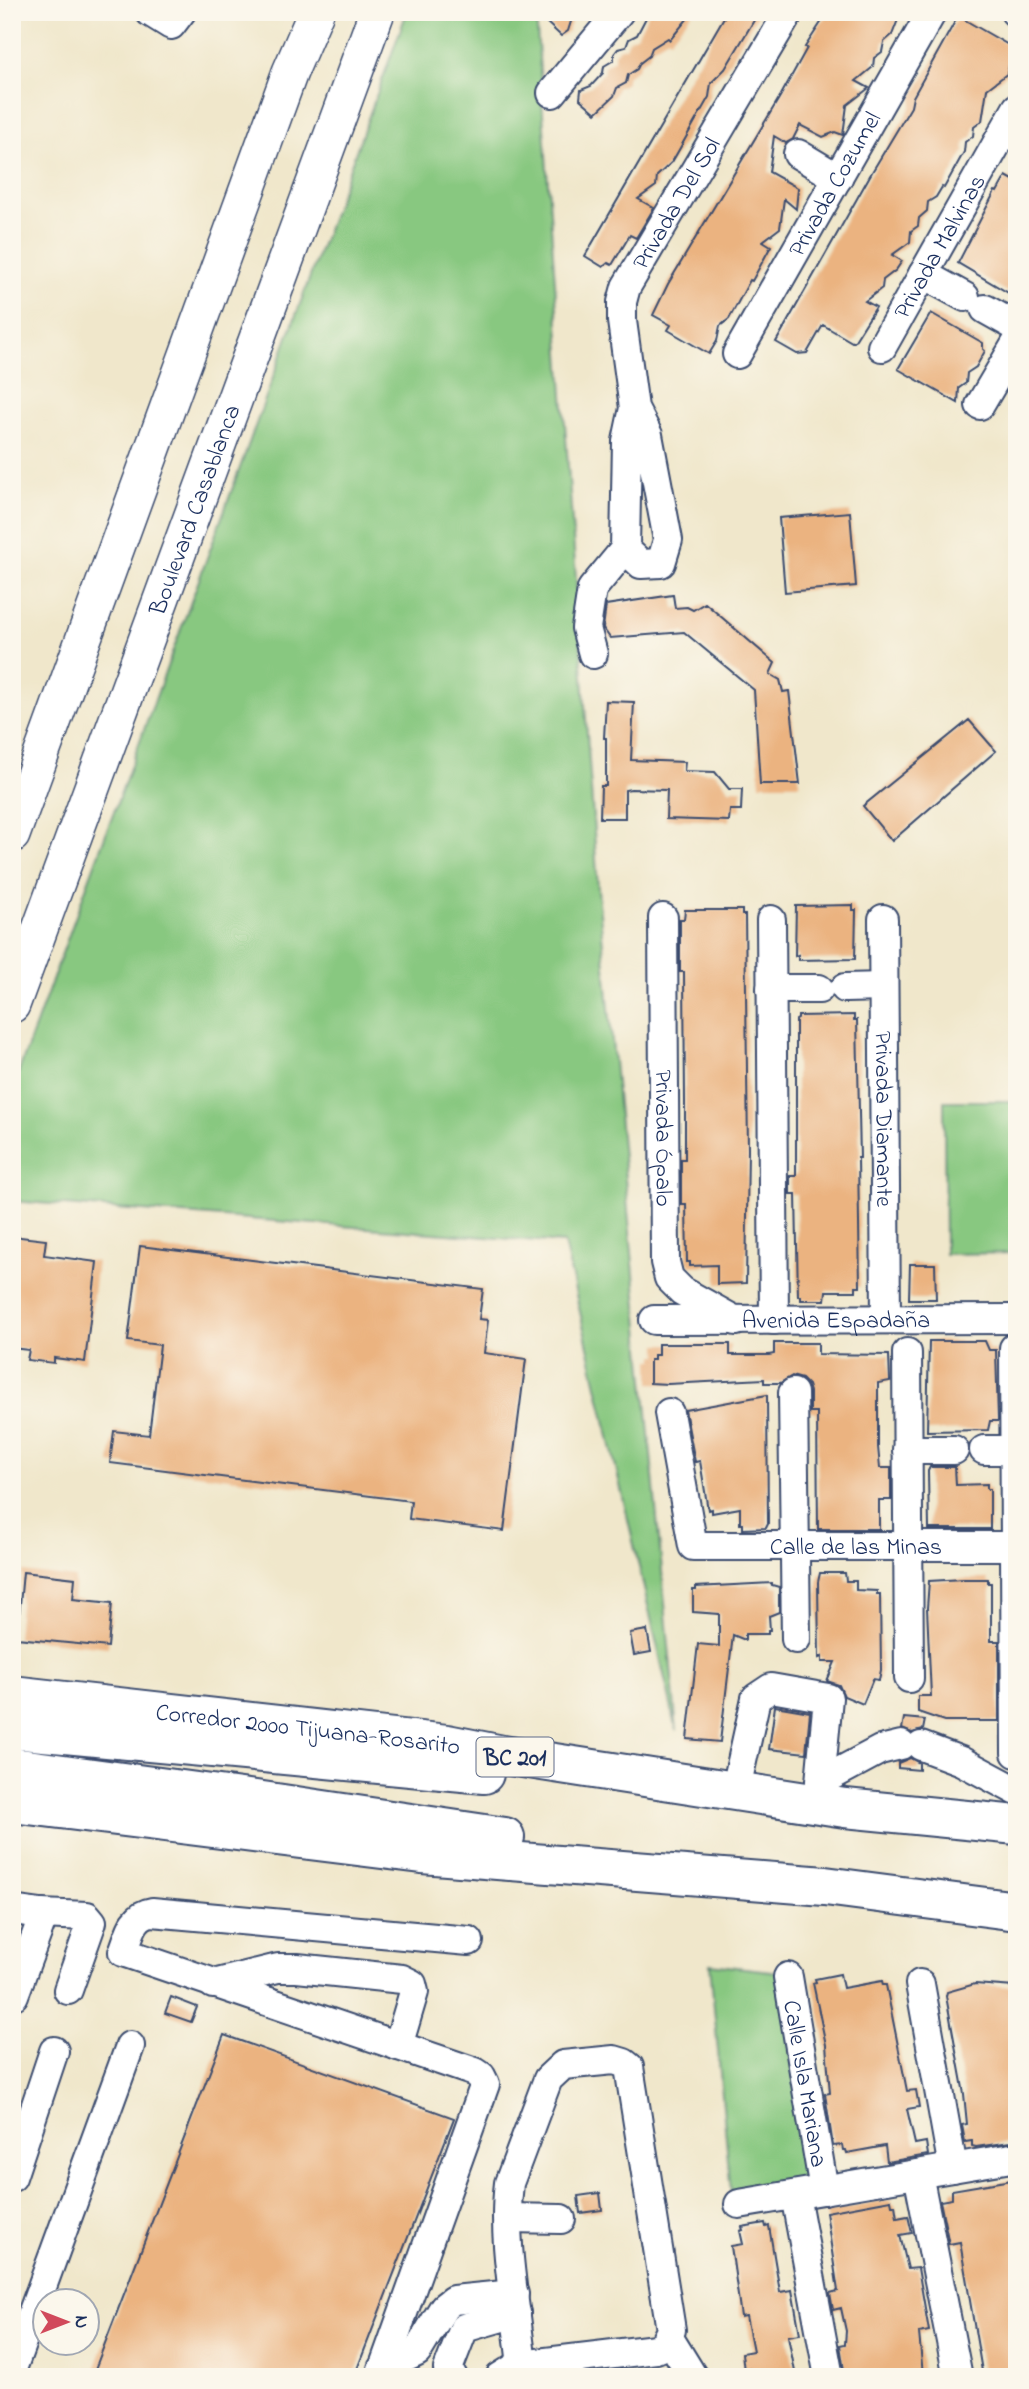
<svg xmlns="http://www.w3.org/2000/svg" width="1029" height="2389" font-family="'Indie Flower',sans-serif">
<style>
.green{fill:#88c880;stroke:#527c6f;stroke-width:2}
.building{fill:#ebb380}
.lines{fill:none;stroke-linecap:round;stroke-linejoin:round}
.minor-casing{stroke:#3b4b6e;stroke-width:32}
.major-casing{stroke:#3b4b6e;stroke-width:38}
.highway-casing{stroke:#3b4b6e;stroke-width:42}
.minor{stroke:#fff;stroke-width:28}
.major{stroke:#fff;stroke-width:35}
.highway{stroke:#fff;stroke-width:38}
.labels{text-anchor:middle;stroke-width:6;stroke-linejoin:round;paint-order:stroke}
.shield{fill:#fbf7ec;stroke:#5e6b89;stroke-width:2}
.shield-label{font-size:23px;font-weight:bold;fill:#1b2f5e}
.street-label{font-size:24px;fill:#1b2f5e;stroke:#fbf7ec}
</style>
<rect width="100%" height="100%" fill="#fbf7ec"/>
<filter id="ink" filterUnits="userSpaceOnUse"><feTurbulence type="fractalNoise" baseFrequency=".0143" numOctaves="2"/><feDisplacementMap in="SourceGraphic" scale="14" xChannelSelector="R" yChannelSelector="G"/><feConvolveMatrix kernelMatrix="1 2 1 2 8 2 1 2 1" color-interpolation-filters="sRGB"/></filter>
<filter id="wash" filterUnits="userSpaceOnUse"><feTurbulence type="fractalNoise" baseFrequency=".00686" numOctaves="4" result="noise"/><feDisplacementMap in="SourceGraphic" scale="28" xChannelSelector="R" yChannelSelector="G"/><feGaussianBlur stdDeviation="1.57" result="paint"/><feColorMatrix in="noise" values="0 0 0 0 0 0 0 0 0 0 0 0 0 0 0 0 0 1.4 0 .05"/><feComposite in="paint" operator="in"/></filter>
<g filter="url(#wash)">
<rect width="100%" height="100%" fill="#f0e7cb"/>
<path class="green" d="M407 12H538L536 15 599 902 677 1731 564 1243 12 1201V1090Z
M944 1101H1017V1253L945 1254Z
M710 1964 779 1972 809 2178 731 2193Z"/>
<g id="blocks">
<path class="building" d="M553 12H574L568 31 561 36 545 21Z
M649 12H693L670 40 668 38 652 48 649 56 640 63 637 69 628 75 626 83 617 88 614 96 596 113 580 99 581 90 591 86 603 73 604 66 614 60V54L618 49 626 47 629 39 637 35Z
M727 12H759L725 69 711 83 709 97 672 162 657 176 656 186 638 199 654 208 636 238 630 235 612 265 608 263 603 267 585 256Z
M828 12H901L892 35 884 42 882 52 874 58 873 67 856 81 869 88 847 105 843 135 835 132 823 137 800 125 793 139 786 143 774 136 769 172 798 188 796 209 784 199 780 228 763 241 771 246 752 281 750 280 729 319 720 326 717 341 709 354 668 330 671 325 653 315 668 284 781 95 807 48 805 47Z
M958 16 1017 50 1016 59 1009 64 1008 73 987 89 982 121 974 127 973 136 965 142 964 152 944 188 942 187 936 197 928 202 927 211 919 218 918 226 911 231 910 242 892 255 902 261 896 270 883 280 882 288 865 301 876 307 854 342H852L823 325 807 353 797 354 776 342 872 172 911 107 913 97Z
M1006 176 1017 182V298L958 263 995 191 997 192Z
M931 313 983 343V349L985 351 976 367 967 373 966 383 959 388 958 403 898 369Z
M850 512 856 586 785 592 779 518Z
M673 595 675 608 687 607 693 610 705 603 775 663 770 674 780 680 783 692 789 691 800 784H760L754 690 684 632 610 638 603 628 606 605Z
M606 701 634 702 631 760 685 762 684 771 715 772 729 789H742L741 810H730L729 821 666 819 667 790 631 789 625 790V818H600L601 786H606V738H604Z
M969 720 996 751 892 841 863 806Z
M853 905V910H856L855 959 798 960V955L795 956 796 906Z
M685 910H742V915H745L748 1150 746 1283 717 1284V1265L690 1266V1262H687L686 1204H681V1159H685V1101L684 972H680V919H684Z
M854 1015V1020H857L860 1158H858L860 1287H856V1291H826L825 1300H801V1296H798L796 1194H790V1176H796V1020L798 1019V1016Z
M12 1236 46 1240 44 1255 97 1262 85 1362 54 1358V1363L27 1360 29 1350 12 1348Z
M140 1246 483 1289 479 1319 488 1320 484 1353 526 1359 504 1531 409 1519 411 1501 110 1463 114 1431 149 1435 160 1345 128 1341Z
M910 1264H935L936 1299H909Z
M929 1341H985L989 1350H996L998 1421H990L988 1430 927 1431Z
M774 1343H818V1354L889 1355 890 1381 878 1383V1447L880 1468H891V1500H879V1529H818L817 1412H810V1392L808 1385 802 1379 792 1376 780 1383H764V1379L668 1384 650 1383V1360H654V1355H658V1344H730V1355H769L774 1354Z
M767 1395 768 1524 766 1528 743 1529V1524H740V1508L712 1513V1509L708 1510 700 1461 695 1462 685 1410Z
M930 1467H955L956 1485 987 1484V1489H990V1529H929L928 1471Z
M23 1572 75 1578 73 1599 112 1603 108 1647 17 1638Z
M820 1573H845L846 1581H856V1590L877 1591V1594H880L881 1670 879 1680 873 1679 863 1704 844 1696 839 1685 827 1681 835 1662H822V1657L819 1658 818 1582Z
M964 1579H988V1583H991V1641H999V1721H944L918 1712V1696H931L927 1608 929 1581Z
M772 1583V1585L779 1587V1612L769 1616 770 1630H768V1634H745V1640L733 1635 720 1742 687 1739 698 1644 719 1646V1614L693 1612V1590H696V1587Z
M647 1630 651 1652 634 1655 630 1633Z
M775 1706 810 1712 806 1753 769 1749Z
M904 1718 925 1720 923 1730 912 1733 902 1729Z
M910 1758 919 1763V1770L898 1768V1763Z
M840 1974 843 1988 882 1981 883 1985H886L907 2091 916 2090 919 2107 907 2109 915 2144 926 2142 928 2155 887 2162 885 2146 847 2153 846 2150H843L842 2145 833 2146 825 2094 830 2093 826 2045 813 1983 816 1982 815 1979Z
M975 1984 1014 1987 1017 2005V2141L976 2147 972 2146V2141L965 2142 962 2125 967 2124 964 2094 946 1996 947 1992Z
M171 1997 197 2007 191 2022 165 2013Z
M224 2035 454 2118 354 2377H92Z
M1017 2179V2377H983L960 2242 949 2244 940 2201 952 2199V2190Z
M600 2193 602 2210 580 2213 578 2196Z
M891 2200 892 2205H895L897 2218 908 2216 912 2233 900 2235 908 2269 918 2268 929 2331 919 2333 923 2375 845 2377 840 2345 845 2344 846 2331 841 2308 833 2310 830 2293 838 2291 826 2212Z
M765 2223 766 2227 769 2226 780 2292 792 2290 800 2334 788 2336 796 2377H750L749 2369 744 2371 742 2353 753 2351 746 2316 741 2317 731 2246 743 2244 740 2231 743 2230 742 2227Z"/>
</g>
</g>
<g filter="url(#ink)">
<use href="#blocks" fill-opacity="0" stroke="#3b4b6e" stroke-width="2"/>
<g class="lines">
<defs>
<g id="minor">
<path d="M150 12 171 25 181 12"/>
<path d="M1015 12 1017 13"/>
<path d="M552 93 619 12"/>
<path d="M798 154 838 178"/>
<path d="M923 274 965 297"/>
<path d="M985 309 1017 327"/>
<path id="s1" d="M882 347 1017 108"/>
<path id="s2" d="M737 354 932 12"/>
<path d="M980 405 1017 342"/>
<path id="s3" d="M634 408 648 435 668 540 661 563 641 564 625 549 627 441 634 408 622 321V302L626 287 789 12"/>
<path d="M593 654 586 628 592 589 625 549"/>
<path id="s4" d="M663 918 665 1262 669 1278 682 1291 736 1321"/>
<path id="s5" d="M883 919 886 1319"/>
<path d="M771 920 774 1320"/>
<path d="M845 988 883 987"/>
<path d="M771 989H819"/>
<path id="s6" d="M654 1320 1017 1319"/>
<path d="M1014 1348 1016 1753"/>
<path d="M907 1353 909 1678"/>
<path d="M793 1393 796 1639"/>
<path id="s7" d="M669 1413 693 1546H1017"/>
<path d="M907 1450H954"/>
<path d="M984 1450H1014"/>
<path d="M921 1746 961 1761 1017 1791"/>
<path d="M739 1775 756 1698 771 1688 828 1698 820 1782"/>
<path d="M820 1782 880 1750 901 1745"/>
<path d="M12 1910 41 1914 43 1917 14 1995"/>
<path d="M41 1914 87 1916 92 1922 68 1990"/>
<path id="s8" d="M788 1977 824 2190"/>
<path d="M213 1984 278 1968H297L402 1979 412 1984 414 1992 398 2046"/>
<path d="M920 1984 953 2168"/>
<path d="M614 2060 624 2063 629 2067 671 2330 663 2346 656 2349 529 2364 521 2357C515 2300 502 2239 509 2183L548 2079 563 2065Z"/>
<path d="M918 2174 958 2377"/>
<path d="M12 2177 54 2051"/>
<path d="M795 2195 829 2377"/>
<path d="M739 2204 1017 2157"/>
<path d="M508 2218 561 2219"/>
<path d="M669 2338 693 2377"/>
<path d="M12 2369 130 2046"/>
<path d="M382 2369 417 2352 444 2307 453 2300 514 2294"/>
<path d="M380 2377 485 2084 481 2076 475 2072 123 1952C130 1935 132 1915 152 1912L469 1941"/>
<path d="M453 2377 448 2369 464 2328 516 2313"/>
<path d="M500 2377 524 2362"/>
</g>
<g id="major">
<path d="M12 835 290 72 316 12"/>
<path id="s9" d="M12 1005 377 12"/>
</g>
<g id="highway">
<path id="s10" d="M12 1695 447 1744 503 1755 845 1808 1017 1825"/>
<path d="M12 1729 484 1774"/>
<path d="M12 1767 256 1800 505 1837"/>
<path d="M12 1803 422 1854 825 1886 1017 1911"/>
</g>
</defs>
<use href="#minor" class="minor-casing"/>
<use href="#major" class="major-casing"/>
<use href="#highway" class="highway-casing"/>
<use href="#minor" class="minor"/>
<use href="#major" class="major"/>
<use href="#highway" class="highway"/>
</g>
</g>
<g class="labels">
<rect class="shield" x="476.5" y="1737.5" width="77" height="39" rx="5"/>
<g class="shield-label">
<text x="515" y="1765">BC 201</text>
</g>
<g class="street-label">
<text dy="8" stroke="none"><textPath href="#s2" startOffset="196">Privada Cozumel</textPath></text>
<text dy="8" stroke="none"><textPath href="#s3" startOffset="565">Privada Del Sol</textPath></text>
<text dy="8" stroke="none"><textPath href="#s1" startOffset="116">Privada Malvinas</textPath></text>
<text dy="8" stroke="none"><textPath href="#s9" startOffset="528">Boulevard Casablanca</textPath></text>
<text dy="8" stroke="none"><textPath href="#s5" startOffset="200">Privada Diamante</textPath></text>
<text dy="8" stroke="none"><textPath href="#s4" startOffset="220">Privada Ópalo</textPath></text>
<text dy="8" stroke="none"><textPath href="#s6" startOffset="182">Avenida Espadaña</textPath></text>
<text dy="8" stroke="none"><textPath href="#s7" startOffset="298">Calle de las Minas</textPath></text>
<text dy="8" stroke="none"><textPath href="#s10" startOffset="298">Corredor 2000 Tijuana-Rosarito</textPath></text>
<text dy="8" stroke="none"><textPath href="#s8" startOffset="108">Calle Isla Mariana</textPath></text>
</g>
</g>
<rect width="1029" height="2389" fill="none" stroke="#fbf7ec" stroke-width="42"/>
<g transform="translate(66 2322) rotate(90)"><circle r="33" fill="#fbf7ec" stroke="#a1a7b3" stroke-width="2"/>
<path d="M0-5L12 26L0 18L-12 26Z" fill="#d1495b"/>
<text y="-10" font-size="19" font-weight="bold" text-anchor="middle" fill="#1b2f5e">N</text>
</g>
</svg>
